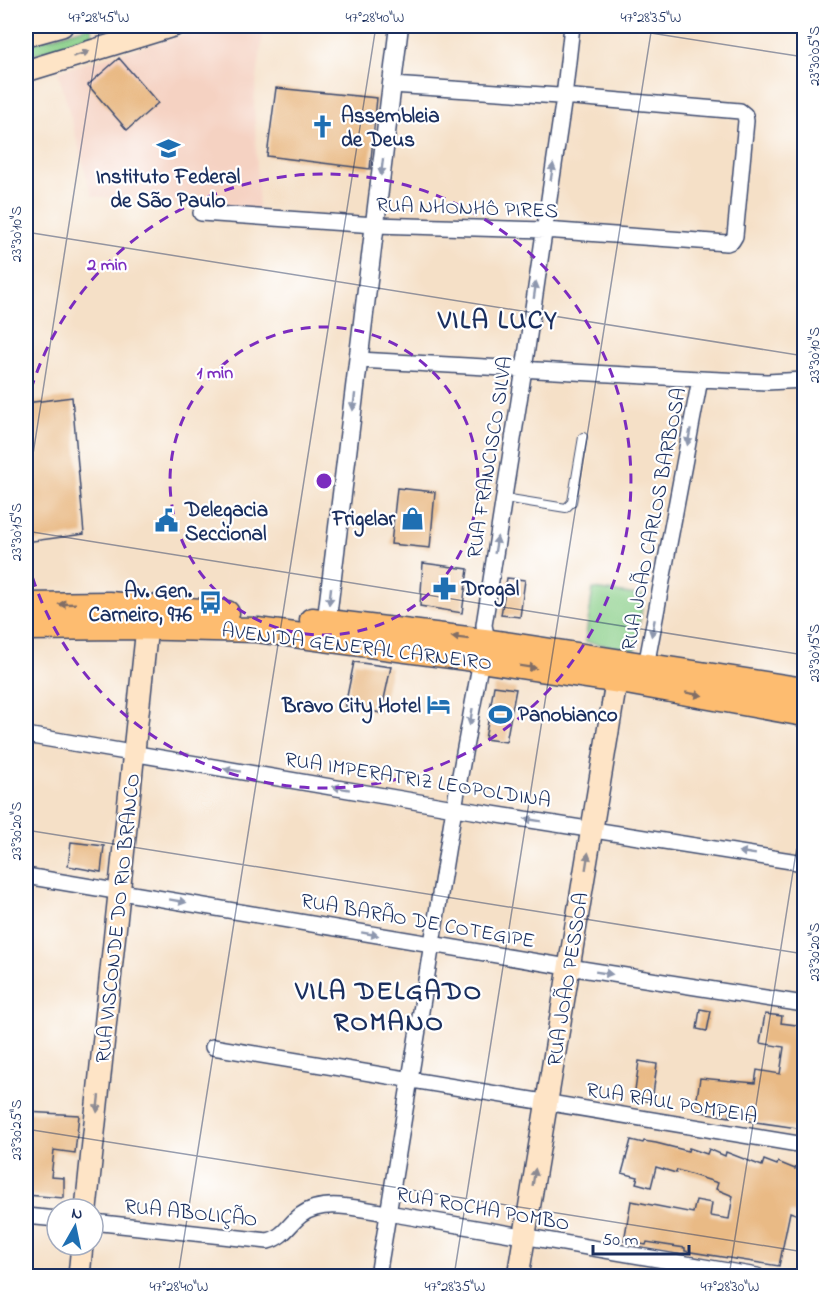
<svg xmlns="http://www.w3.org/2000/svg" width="830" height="1302" font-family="'Indie Flower',sans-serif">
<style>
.built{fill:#f5d2c2}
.green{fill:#8acf89;stroke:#527f74;stroke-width:1.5}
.building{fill:#e9ba85}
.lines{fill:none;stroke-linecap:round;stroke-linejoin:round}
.service-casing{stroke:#3c4a6e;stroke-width:10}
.minor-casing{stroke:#3c4a6e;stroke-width:18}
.tertiary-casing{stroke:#3c4a6e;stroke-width:21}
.secondary-casing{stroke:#3c4a6e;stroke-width:24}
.primary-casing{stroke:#3c4a6e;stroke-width:27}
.service{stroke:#fff;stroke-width:8}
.minor{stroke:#fff;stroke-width:15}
.tertiary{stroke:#fff;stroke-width:18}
.secondary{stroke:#fee4c6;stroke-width:21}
.primary{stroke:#fdbc70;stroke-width:24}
.oneway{fill:#8c8a92}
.oneway2{fill:#8d97ae}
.oneway3{fill:#816e66}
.ticks{fill:none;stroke:#1b2f5e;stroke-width:1.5;stroke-opacity:0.45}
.ring{fill:none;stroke:#7b2cbf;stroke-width:3;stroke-dasharray:10 8}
.labels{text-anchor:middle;stroke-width:4.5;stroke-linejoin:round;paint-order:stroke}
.poi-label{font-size:21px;font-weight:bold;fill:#1b2f5e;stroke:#fff;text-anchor:start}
.street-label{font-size:21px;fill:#1b2f5e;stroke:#fff}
.district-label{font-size:27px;font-weight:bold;letter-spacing:1.5px;fill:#1b2f5e;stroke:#fff}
.centre{fill:#7b2cbf;stroke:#fff;stroke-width:3}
.ring-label{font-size:18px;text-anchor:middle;font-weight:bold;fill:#7b2cbf;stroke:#fff;stroke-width:4.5;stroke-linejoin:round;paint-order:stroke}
.neatline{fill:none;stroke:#1b2f5e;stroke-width:2}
.ticks-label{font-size:15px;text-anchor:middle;fill:#1b2f5e}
</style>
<rect width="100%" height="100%" fill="#fff"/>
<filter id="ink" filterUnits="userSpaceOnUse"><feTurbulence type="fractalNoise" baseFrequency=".0167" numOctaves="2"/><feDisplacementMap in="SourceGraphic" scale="12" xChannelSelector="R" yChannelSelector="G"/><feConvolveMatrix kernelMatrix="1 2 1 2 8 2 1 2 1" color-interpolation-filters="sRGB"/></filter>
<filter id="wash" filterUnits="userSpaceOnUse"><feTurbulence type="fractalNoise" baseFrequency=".008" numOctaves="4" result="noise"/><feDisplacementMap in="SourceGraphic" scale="24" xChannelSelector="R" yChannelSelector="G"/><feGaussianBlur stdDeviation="1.35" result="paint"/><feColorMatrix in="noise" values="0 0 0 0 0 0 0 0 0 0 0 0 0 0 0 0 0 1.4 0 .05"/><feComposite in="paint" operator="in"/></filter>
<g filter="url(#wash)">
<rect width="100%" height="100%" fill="#f5e0c7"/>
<path class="built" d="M215 26H264L254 101 259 212 92 196 58 71Z"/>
<path class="green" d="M91 26 93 36 26 57V45Z
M593 589 644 596 635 650 585 642Z"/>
<g id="blocks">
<path class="building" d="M119 58 158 103 127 130 88 85Z
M276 88 377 98 370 169 267 156Z
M72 397 84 534 26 542V403Z
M397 488 435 492 430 548 391 544Z
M423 563 468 569 462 613 420 606Z
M507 578 525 580 520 617 501 615Z
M354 662 391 667 381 713 345 706Z
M494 686 516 689 506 742 485 739Z
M71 842 104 846 101 872 68 866Z
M700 1009 711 1011 707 1031 697 1029Z
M765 1014 782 1016 781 1023 804 1026V1050L800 1076 804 1077V1129L749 1121 750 1116 730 1113V1117L695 1111 700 1078 755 1083 757 1070 780 1074 784 1047 760 1043Z
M639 1061 657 1064 652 1102 634 1099Z
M26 1112 79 1115 75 1153 54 1150 51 1177 64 1178V1198L26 1195 29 1148H26Z
M631 1140 643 1143 644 1141 656 1143 688 1151 689 1148 707 1154 709 1149 725 1156 726 1152 762 1166 764 1160 777 1165 778 1162 795 1169 801 1154H804V1217L790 1212 779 1266 685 1251V1248L665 1245 647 1242 646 1245 624 1241 631 1201 693 1213 696 1200 712 1203 710 1216 729 1219 733 1196 716 1189 718 1183 677 1170 676 1173 656 1167 651 1187 636 1183 638 1177 622 1173Z"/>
</g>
</g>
<g filter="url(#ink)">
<use href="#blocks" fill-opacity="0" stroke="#3c4a6e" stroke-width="1.5"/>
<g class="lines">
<defs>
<path id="service" d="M504 498 566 508 572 502 583 437"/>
<path id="minor" d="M201 213 375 225 544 230 727 243 732 241 735 236 746 121 745 115 740 111 574 97 392 85
M359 360 700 379 767 382 804 380
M492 642 486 635 484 625 524 369 564 97 572 26
M646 666 700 379
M26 735 454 808 804 863
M26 876 556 965 804 1004
M213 1047 804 1145
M26 1216 57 1219
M93 1222 268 1241C284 1237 289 1224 301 1215 324 1197 362 1210 388 1213L757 1276
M378 1276 454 808 481 660"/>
<path id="tertiary" d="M325 634 399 26"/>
<path id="secondary" d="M26 36 62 26
M26 71 173 26
M86 1209 147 627
M79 1276 82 1245
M518 1276 615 689V677L608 665"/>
<path id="primary" d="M26 605 109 604 227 613
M312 620 492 642 804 690
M26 628 125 627 257 630 481 660 632 683 804 714"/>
</defs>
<use href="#service" class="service-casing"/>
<use href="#minor" class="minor-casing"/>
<use href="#tertiary" class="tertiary-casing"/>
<use href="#secondary" class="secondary-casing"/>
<use href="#primary" class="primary-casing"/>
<use href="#service" class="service"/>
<use href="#minor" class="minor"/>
<use href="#tertiary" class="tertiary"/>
<use href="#secondary" class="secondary"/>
<use href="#primary" class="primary"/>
</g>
<defs><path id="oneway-solid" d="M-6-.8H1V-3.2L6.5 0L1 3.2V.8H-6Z" transform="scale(1.5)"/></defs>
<g class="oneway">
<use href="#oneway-solid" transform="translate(81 54) rotate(-17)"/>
<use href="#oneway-solid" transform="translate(587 861) rotate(-81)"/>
<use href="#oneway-solid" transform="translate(98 1104) rotate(96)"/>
<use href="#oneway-solid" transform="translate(534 1177) rotate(-81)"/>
</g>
<g class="oneway2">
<use href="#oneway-solid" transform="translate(382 167) rotate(97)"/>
<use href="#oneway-solid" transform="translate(552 172) rotate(-81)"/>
<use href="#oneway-solid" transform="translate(535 290) rotate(-82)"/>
<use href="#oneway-solid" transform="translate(354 402) rotate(97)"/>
<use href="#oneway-solid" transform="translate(689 437) rotate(101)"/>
<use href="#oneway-solid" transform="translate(496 545) rotate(-81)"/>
<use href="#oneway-solid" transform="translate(330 596) rotate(97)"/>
<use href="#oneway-solid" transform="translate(653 628) rotate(101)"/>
<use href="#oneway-solid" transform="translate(471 717) rotate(100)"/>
<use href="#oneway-solid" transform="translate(232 770) rotate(-170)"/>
<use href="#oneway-solid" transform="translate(341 788) rotate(-170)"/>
<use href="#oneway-solid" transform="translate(533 820) rotate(-171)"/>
<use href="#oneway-solid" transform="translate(747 853) rotate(-171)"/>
<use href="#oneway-solid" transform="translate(178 901) rotate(10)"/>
<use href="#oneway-solid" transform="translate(370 934) rotate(10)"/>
<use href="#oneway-solid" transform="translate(604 973) rotate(9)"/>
</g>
<g class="oneway3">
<use href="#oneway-solid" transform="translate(67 604) rotate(178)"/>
<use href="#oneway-solid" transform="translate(460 638) rotate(-173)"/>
<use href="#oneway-solid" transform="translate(528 667) rotate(9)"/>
<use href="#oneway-solid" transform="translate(694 694) rotate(10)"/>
</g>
</g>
<path class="ticks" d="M606 26 804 57M26 232 804 356M26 499 100 26M26 531 804 655M26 830 804 954M26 1129 804 1252M178 1276 376 26M454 1276 652 26M729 1276 804 802"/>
<g class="ring">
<circle cx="324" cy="481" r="154"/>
<path d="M26 407A307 307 0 1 1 26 555"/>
</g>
<defs>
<symbol id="church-bare" viewBox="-9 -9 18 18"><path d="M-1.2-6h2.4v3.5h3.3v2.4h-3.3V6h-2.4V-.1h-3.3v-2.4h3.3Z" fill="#1f6fb2" stroke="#fff" stroke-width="2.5" paint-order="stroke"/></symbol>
<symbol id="school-bare" viewBox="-9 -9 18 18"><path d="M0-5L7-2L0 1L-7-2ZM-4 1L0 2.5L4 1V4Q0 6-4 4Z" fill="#1f6fb2" stroke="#fff" stroke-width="2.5" paint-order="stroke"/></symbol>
<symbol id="shop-bare" viewBox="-9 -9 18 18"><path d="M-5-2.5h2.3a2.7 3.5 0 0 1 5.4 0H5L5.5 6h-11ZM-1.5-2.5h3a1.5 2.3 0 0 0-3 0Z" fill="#1f6fb2" stroke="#fff" stroke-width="2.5" paint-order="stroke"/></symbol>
<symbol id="civic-bare" viewBox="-9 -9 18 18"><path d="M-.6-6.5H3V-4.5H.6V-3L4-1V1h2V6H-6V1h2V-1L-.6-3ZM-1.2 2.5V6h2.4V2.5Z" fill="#1f6fb2" stroke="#fff" stroke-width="2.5" paint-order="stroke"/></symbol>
<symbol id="pharmacy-bare" viewBox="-9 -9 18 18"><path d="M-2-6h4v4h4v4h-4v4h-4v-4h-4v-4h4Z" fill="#1f6fb2" stroke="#fff" stroke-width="2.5" paint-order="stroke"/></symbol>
<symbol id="bus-bare" viewBox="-9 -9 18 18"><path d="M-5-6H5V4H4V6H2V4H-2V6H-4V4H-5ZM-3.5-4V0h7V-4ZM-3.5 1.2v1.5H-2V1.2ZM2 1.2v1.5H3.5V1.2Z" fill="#1f6fb2" stroke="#fff" stroke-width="2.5" paint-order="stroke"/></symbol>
<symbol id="hotel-bare" viewBox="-9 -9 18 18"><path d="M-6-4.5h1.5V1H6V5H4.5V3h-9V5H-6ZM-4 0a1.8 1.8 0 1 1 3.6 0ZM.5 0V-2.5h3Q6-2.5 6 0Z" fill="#1f6fb2" stroke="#fff" stroke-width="2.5" paint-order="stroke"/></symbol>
<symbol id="stadium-bare" viewBox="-9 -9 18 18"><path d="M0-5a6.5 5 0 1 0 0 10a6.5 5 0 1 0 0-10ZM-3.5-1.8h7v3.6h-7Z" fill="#1f6fb2" stroke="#fff" stroke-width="2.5" paint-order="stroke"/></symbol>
</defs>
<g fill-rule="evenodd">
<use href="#church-bare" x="306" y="110" width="33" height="33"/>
<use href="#school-bare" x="152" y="132" width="33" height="33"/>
<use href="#shop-bare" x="396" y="502" width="33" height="33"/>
<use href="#civic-bare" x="150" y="504" width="33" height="33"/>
<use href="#pharmacy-bare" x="428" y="572" width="33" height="33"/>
<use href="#bus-bare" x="194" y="586" width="33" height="33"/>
<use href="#hotel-bare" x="422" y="688" width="33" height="33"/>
<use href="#stadium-bare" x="484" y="698" width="33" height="33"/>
</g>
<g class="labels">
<g class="poi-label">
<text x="341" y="122">Assembleia<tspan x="341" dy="24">de Deus</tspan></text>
<text x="168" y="183" text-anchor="middle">Instituto Federal<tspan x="168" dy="24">de São Paulo</tspan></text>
<text x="185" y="516">Delegacia<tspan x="185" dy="24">Seccional</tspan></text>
<text x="395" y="525" text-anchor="end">Frigelar</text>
<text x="462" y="595">Drogal</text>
<text x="192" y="597" text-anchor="end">Av. Gen.<tspan x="192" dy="24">Carneiro, 976</tspan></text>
<text x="421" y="712" text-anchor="end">Bravo City Hotel</text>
<text x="518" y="721">Panobianco</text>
</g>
<g class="street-label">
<text transform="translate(467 207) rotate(2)" y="7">RUA NHONHÔ PIRES</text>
<text transform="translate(489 457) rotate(-81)" y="7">RUA FRANCISCO SILVA</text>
<text transform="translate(653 519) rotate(-79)" y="7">RUA JOÃO CARLOS BARBOSA</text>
<text transform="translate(357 646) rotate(7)" y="7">AVENIDA GENERAL CARNEIRO</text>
<text transform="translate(418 779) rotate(9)" y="7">RUA IMPERATRIZ LEOPOLDINA</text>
<text transform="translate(117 918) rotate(-84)" y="7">RUA VISCONDE DO RIO BRANCO</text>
<text transform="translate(418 920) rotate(10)" y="7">RUA BARÃO DE COTEGIPE</text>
<text transform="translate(567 979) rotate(-81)" y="7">RUA JOÃO PESSOA</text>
<text transform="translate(672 1102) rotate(9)" y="7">RUA RAUL POMPEIA</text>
<text transform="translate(483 1208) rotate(10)" y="7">RUA ROCHA POMBO</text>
<text transform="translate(191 1212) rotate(6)" y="7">RUA ABOLIÇÃO</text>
</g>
<g class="district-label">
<text x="498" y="328">VILA LUCY</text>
<text x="389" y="999">VILA DELGADO<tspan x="389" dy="31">ROMANO</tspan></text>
</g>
</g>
<circle cx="324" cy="481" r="9" class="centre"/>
<g class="ring-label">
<text x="107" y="270">2 min</text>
<text x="215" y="378">1 min</text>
</g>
<rect width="830" height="1302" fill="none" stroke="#fff" stroke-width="66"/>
<g transform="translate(75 1227) rotate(9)"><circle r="28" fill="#ffffff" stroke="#a4acbf" stroke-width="1.5"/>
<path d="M0-4.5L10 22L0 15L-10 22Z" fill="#1f6fb2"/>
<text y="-9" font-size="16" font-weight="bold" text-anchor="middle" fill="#1b2f5e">N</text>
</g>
<path d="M593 1245v9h96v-9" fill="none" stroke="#1b2f5e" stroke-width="3"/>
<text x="602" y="1245" font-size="18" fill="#1b2f5e" stroke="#ffffff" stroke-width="4.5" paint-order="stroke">50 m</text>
<rect x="33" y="33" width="764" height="1236" class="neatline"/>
<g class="ticks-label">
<text x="99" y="22">47°28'45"W</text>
<text x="375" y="22">47°28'40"W</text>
<text x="651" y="22">47°28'35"W</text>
<text transform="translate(814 56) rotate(-90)" y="5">23°30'05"S</text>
<text transform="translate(16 234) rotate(-90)" y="5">23°30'10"S</text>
<text transform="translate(814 355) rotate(-90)" y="5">23°30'10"S</text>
<text transform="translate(16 532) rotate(-90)" y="5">23°30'15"S</text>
<text transform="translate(814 653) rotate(-90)" y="5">23°30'15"S</text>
<text transform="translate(16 831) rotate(-90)" y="5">23°30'20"S</text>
<text transform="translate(814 952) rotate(-90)" y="5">23°30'20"S</text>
<text transform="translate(16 1130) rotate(-90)" y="5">23°30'25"S</text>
<text x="179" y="1291">47°28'40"W</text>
<text x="455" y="1291">47°28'35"W</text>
<text x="730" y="1291">47°28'30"W</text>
</g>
</svg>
